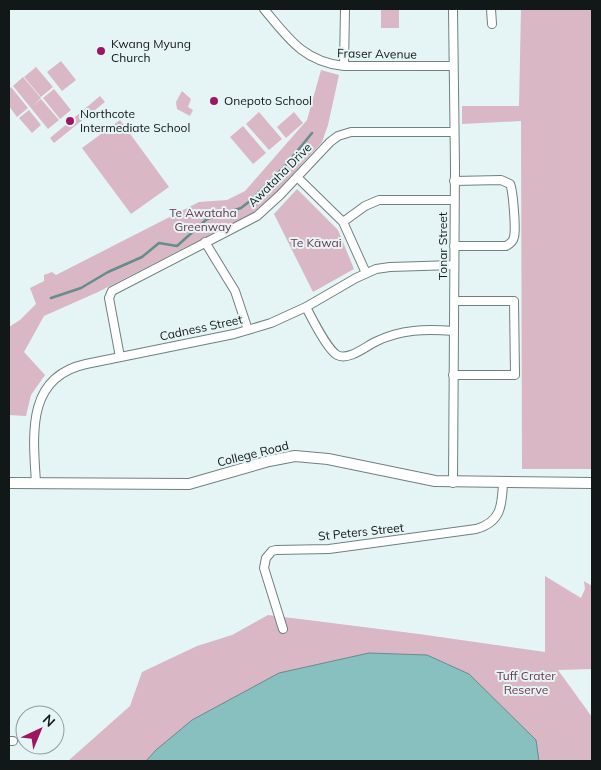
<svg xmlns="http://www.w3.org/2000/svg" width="601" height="770" font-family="Mulish,sans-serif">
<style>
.green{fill:#dab7c4}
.water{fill:#88bfbf;stroke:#658d8d}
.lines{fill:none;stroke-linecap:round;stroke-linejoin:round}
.stream{stroke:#658d8d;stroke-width:2.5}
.minor-casing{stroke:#717f7f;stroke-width:10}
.major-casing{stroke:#717f7f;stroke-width:12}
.minor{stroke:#fff;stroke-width:8}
.major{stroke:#fff;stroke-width:10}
.poi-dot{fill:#9e1563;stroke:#e5f5f5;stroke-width:2}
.labels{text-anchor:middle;stroke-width:4;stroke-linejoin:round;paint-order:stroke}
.poi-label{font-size:12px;fill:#121717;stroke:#e5f5f5;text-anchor:start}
.street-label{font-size:12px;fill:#121717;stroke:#e5f5f5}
.park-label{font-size:12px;fill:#6e354f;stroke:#e5f5f5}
</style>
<rect width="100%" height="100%" fill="#e5f5f5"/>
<path class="green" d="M381 9H399V28H381Z
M521 9H592V469H522L521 121 462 124V106H519Z
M61 61 76 80 62 91 47 72Z
M36 67 53 87 41 97 24 77Z
M321 70 339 75 328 125 322 142 255 216 238 228 196 242 98 292 44 316 24 352 45 375 31 395 26 416 9 415V327L20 320 36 304 30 288 44 281V275L52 272 56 275 199 202 227 200 245 191 307 120Z
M23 77 41 98 33 106 41 99 59 120 48 129 13 86Z
M11 87 28 108 17 117 9 106V89Z
M54 89 71 110 60 119 43 98Z
M182 91 191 99 188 107 193 110 190 116 177 109 176 102Z
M100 96 105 102 54 143 50 138Z
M29 110 41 125 32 133 19 118Z
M259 112 282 139 269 150 246 124Z
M294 112 303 123 286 138 277 127Z
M120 120 169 187 131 214 82 148Z
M243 126 266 153 253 164 230 137Z
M297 189 338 230 354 269 313 292 274 214Z
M545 576 581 598 585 589 584 581 592 586V669L558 670 592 717V761H68L130 706 142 672 197 646 232 635 268 615 419 634 545 652Z"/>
<path class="water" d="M369 653 427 655 469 674 536 740 539 761H146L156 750 192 720 279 673Z"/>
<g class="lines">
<path class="stream" d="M51 298 81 288 108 272 142 257 159 243 177 246 207 219 241 208 250 201 285 166 312 133"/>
<defs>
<path id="minor" d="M264 9C288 38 304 62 344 66H452
M453 9 455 167 453 483
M491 9 492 24
M344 66 345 9
M297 177 343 222 366 273
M343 222 365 206 379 200H454
M205 242 235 291 248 330
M454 246H506C510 244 513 242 514 237 516 229 513 190 510 184L501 180 454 181
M306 307C311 317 328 350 337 355 348 361 365 347 375 342 401 329 426 329 454 331
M120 357 109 298 112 291 257 216 280 195 330 142 338 136 351 132H454
M453 375H515L514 301H454
M36 483C33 434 26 377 86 364L234 334 271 323 306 307 356 278 376 269 390 267 454 265
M283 629 264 568 266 558 272 551 276 550 329 549 476 529C501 522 502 506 503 483
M9 741H13"/>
<path id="major" d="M9 483 189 484 269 461 295 456 328 459 435 481 592 483"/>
</defs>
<use href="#minor" class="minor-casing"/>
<use href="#major" class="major-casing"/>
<use href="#minor" class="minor"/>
<use href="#major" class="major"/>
</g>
<g class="poi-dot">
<circle cx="101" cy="51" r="5"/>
<circle cx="214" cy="101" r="5"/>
<circle cx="70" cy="121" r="5"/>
</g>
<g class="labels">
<g class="poi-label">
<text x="111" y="48">Kwang Myung<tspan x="111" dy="14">Church</tspan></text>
<text x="224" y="105">Onepoto School</text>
<text x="80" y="118">Northcote<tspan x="80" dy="14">Intermediate School</tspan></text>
</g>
<g class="street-label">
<text transform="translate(377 54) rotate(1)" y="4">Fraser Avenue</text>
<text transform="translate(280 175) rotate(-45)" y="4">Awataha Drive</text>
<text transform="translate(443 246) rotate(-90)" y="4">Tonar Street</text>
<text transform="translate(201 328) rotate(-12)" y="4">Cadness Street</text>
<text transform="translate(253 454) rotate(-14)" y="4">College Road</text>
<text transform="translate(361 532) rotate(-6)" y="4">St Peters Street</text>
</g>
<g class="park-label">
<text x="203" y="217">Te Awataha<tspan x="203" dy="14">Greenway</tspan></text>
<text x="316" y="247">Te Kāwai</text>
<text x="526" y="680">Tuff Crater<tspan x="526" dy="14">Reserve</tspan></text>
</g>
</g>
<rect width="601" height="770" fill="none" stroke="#121717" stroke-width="20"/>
<g transform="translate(40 730) rotate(44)"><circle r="24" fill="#e5f5f5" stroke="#919c9c"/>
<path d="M0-4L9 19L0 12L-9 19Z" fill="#9e1563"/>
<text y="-8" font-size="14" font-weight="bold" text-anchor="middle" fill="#121717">N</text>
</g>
</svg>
